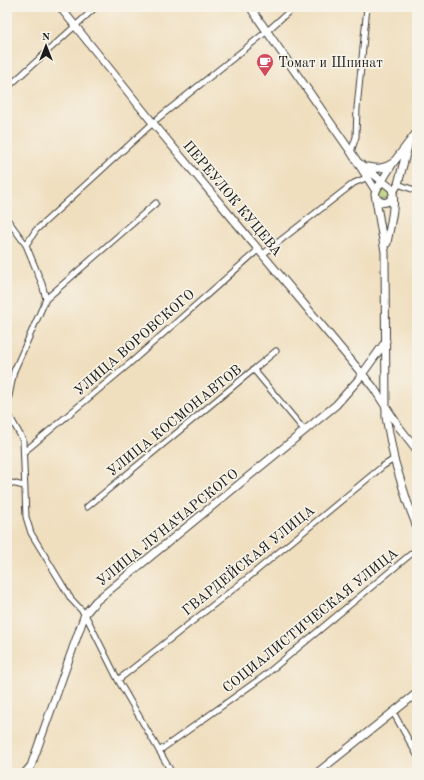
<svg xmlns="http://www.w3.org/2000/svg" width="424" height="780" font-family="'Old Standard TT',serif">
<style>
.green{fill:#b6cd72;stroke:#697447}
.lines{fill:none;stroke-linecap:round;stroke-linejoin:round}
.street-casing{stroke:#3c3934;stroke-width:7}
.secondary-casing{stroke:#3c3934;stroke-width:9}
.street{stroke:#fff;stroke-width:5}
.secondary{stroke:#fff;stroke-width:7}
.labels{text-anchor:middle;stroke-width:3.5;stroke-linejoin:round;paint-order:stroke}
.poi-label{font-size:14px;fill:#1c1c1c;stroke:#f7f3e8;text-anchor:start}
.street-label{font-size:14px;fill:#1c1c1c;stroke:#f7f3e8}
</style>
<rect width="100%" height="100%" fill="#f7f3e8"/>
<filter id="ink" filterUnits="userSpaceOnUse"><feTurbulence type="fractalNoise" baseFrequency=".025" numOctaves="2"/><feDisplacementMap in="SourceGraphic" scale="8" xChannelSelector="R" yChannelSelector="G"/><feConvolveMatrix kernelMatrix="1 2 1 2 8 2 1 2 1" color-interpolation-filters="sRGB"/></filter>
<filter id="wash" filterUnits="userSpaceOnUse"><feTurbulence type="fractalNoise" baseFrequency=".012" numOctaves="4" result="noise"/><feDisplacementMap in="SourceGraphic" scale="16" xChannelSelector="R" yChannelSelector="G"/><feGaussianBlur stdDeviation="0.9" result="paint"/><feColorMatrix in="noise" values="0 0 0 0 0 0 0 0 0 0 0 0 0 0 0 0 0 1.4 0 .05"/><feComposite in="paint" operator="in"/></filter>
<g filter="url(#wash)">
<rect width="100%" height="100%" fill="#f0dfbf"/>
<path class="green" d="M378.5 194a5.5 5.5 0 1 1 11 0a5.5 5.5 0 1 1-11 0Z
M7 306 9 308 11 329 7 334Z"/>
</g>
<g filter="url(#ink)">
<g class="lines">
<defs>
<path id="street" d="M7 88 96 7
M157 119 266 32 294 7
M351 152 356 137 357 108 367 7
M398 184 417 191
M7 219 26 245 42 284 46 299 14 371 7 406 10 417 23 440 26 517 31 533 71 599 85 614 118 680 172 773
M26 245 36 230 153 123
M263 254 354 183 366 178
M46 299 156 203
M254 370 305 431
M24 452 129 364 259 249
M7 482 24 486
M87 507 276 351
M118 680 250 576 383 466 394 459
M393 712 417 755
M159 751 264 676 417 549"/>
<path id="secondary" d="M60 7 153 123 373 387 399 427 417 450
M250 7 351 152 376 191
M417 132 393 163 377 189 375 194 385 252 386 417 394 459 407 501 417 527
M359 163 391 188C398 198 389 230 387 243
M367 167C377 169 384 169 393 163
M393 192 398 184 408 146
M376 197C381 205 390 204 393 195
M25 773 31 766 85 614 96 601 336 405 358 380 386 341
M317 773 417 693"/>
</defs>
<use href="#street" class="street-casing"/>
<use href="#secondary" class="secondary-casing"/>
<use href="#street" class="street"/>
<use href="#secondary" class="secondary"/>
</g>
</g>
<defs>
<symbol id="cafe-pin" viewBox="-11 -11 22 30"><path d="M0 17L-7.5 6A9.5 9.5 0 1 1 7.5 6Z" fill="#d1495b" stroke="#f7f3e8"/><path d="M-5.5-4.5H6V0H3Q3 3.5 0 3.5H-2.5Q-5.5 3.5-5.5 0ZM3-3.2v2h1.7v-2ZM-6 4.5H4V6H-6Z" fill="#fff"/></symbol>
</defs>
<g fill-rule="evenodd">
<use href="#cafe-pin" x="255" y="52" width="20" height="27"/>
</g>
<g class="labels">
<g class="poi-label">
<text x="278" y="67">Томат и Шпинат</text>
</g>
<g class="street-label">
<text transform="translate(233 198) rotate(50)" y="5">ПЕРЕУЛОК КУЦЕВА</text>
<text transform="translate(134 342) rotate(-41)" y="5">УЛИЦА ВОРОВСКОГО</text>
<text transform="translate(174 420) rotate(-39)" y="5">УЛИЦА КОСМОНАВТОВ</text>
<text transform="translate(167 527) rotate(-39)" y="5">УЛИЦА ЛУНАЧАРСКОГО</text>
<text transform="translate(248 560) rotate(-39)" y="5">ГВАРДЕЙСКАЯ УЛИЦА</text>
<text transform="translate(310 620) rotate(-39)" y="5">СОЦИАЛИСТИЧЕСКАЯ УЛИЦА</text>
</g>
</g>
<rect width="424" height="780" fill="none" stroke="#f7f3e8" stroke-width="24"/>
<g transform="translate(46 46)" stroke="#f7f3e8" stroke-width="3" paint-order="stroke">
<path d="M0-3L7 15L0 10L-7 15Z" fill="#1c1c1c"/>
<text y="-6" font-size="11" font-weight="bold" text-anchor="middle" fill="#1c1c1c">N</text>
</g>
</svg>
